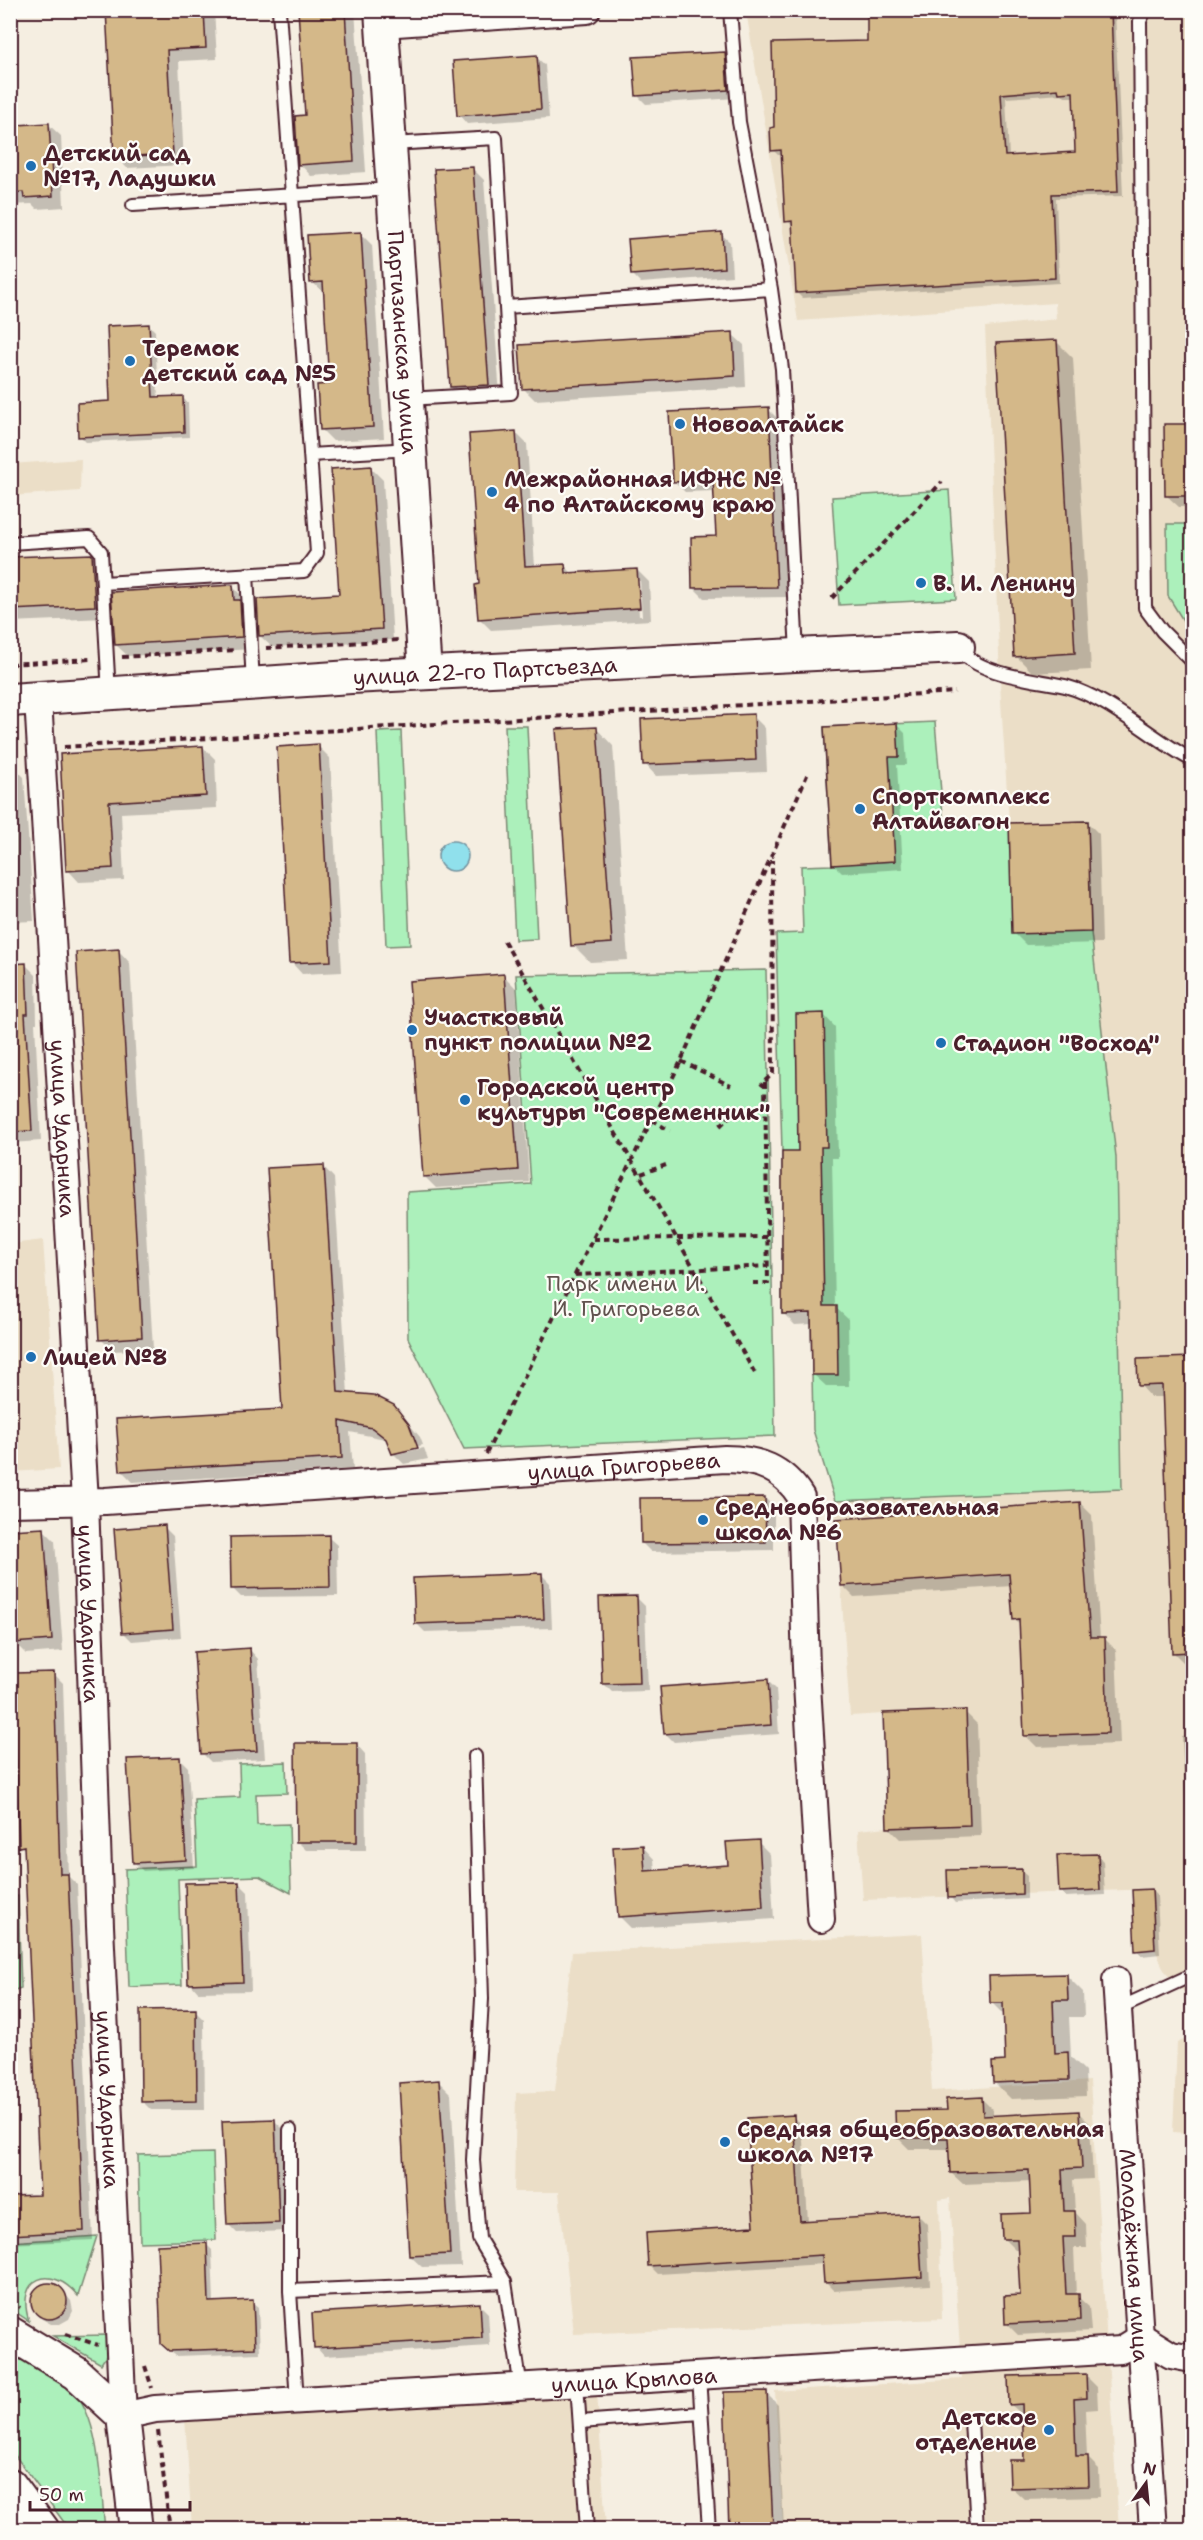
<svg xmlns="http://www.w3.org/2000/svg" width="1203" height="2540" font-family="'Shantell Sans',sans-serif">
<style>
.built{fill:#ebdec7}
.green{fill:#acf0bb;stroke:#7b8873;stroke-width:1.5}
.water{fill:#90e0ec;stroke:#74939f;stroke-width:1.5}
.shadow{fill:#0003;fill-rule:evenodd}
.building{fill:#d4b889;stroke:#4a1f2b;stroke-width:1.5;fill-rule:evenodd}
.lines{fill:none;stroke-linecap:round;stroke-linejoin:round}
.service-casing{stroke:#4a1f2b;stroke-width:16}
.minor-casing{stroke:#4a1f2b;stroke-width:30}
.tertiary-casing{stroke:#4a1f2b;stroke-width:36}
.path{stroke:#4a1f2b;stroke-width:4;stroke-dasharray:6 4.5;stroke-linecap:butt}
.service{stroke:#fdfcf7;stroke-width:12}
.minor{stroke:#fdfcf7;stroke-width:26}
.tertiary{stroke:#fdfcf7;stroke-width:32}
.poi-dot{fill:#1f6fb2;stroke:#fdfcf7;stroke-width:2}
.labels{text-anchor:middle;stroke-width:4.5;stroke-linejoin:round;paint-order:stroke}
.poi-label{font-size:22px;font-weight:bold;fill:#4a1f2b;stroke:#fdfcf7;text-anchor:start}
.street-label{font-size:22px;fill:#4a1f2b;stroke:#fdfcf7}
.park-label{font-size:22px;fill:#62534f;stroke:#fdfcf7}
</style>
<rect width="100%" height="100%" fill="#f5eee1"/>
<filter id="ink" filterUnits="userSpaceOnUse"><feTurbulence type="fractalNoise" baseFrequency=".0167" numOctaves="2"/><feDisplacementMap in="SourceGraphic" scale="12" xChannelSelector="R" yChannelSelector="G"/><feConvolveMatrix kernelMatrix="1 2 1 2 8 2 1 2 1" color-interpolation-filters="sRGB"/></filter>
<g filter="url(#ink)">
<path class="built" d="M746 11H1192V2001L1164 1970 1155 1949 1152 1889 863 1900 858 1830 887 1827 883 1714 850 1716 835 1501 1122 1489 1091 932 1088 821 1009 823 1001 701 985 327 1056 319 1055 303 798 321Z
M81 459 80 491 11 496V464Z
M43 1240 59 1469 11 1472V1244Z
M922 1934 932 2091 1090 2081 1119 2529H783L775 2391 962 2379 950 2198 939 2200 942 2319 574 2334 559 2192H514L516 2093 555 2091 572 1952Z
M1192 2036V2198L1188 2133 1173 2132 1177 2043Z
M597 2391 606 2529H192L185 2417Z"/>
<path class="green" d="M949 490 956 599 839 605 832 497Z
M1167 524H1192V635L1168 596Z
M935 722 944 827 1088 821 1091 932 1116 1157 1122 1489 835 1501 813 1430 811 1313 782 1314V1151L776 934 803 933 801 866 832 865 824 727Z
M505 726H527L537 939 515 940Z
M401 731 410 945 386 946 377 732Z
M766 970 775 1436 464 1449 408 1338 407 1192 531 1184 516 975Z
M286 1762 287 1793 256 1794 257 1825 289 1824 291 1893 259 1876 178 1879 182 1985 129 1987 125 1869 197 1866 194 1799 240 1797 239 1764Z
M18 1896 21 1988 12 1991 11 1897Z
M213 2153 216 2240 140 2242 138 2155Z
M97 2236 78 2296C51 2263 15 2277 29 2321L11 2309V2242Z
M109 2335 106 2356 101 2364 53 2336Z
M10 2348C28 2359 49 2369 65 2382 102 2411 100 2486 105 2529H69L11 2450Z"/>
<path class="water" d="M438 856a15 15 0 1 1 30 0a15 15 0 1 1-30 0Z"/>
<path class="shadow" d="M107 10H214L217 59 179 61 184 165 127 168 115 156Z
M299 10H355L366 172 311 176 300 164 306 117Z
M992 10H1115L1123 196 1056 198 1059 283 802 298 797 293 793 226 787 221 783 155H778L773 150 775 129 869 42ZM1062 94 1065 97H1075L1077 153 1009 157 1006 98Z
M724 53 733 62 736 98 646 104 637 95Z
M536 57 545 65 549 118 467 124 459 115Z
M49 125 61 136 64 207 37 209 32 204 10 205V140H19Z
M472 168 484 180 500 396 463 399 451 387Z
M360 233 372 245 384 438 333 441 321 429 331 386 325 294 312 282Z
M721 234 730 242 732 276 641 283 632 274Z
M149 325 155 331 158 398 182 397 188 403 189 437 86 442 80 436 112 403Z
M732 334 744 345 746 387 535 400 523 388Z
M1056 341 1073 358 1091 670 1033 673 1016 656Z
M768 409 779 420 787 597 704 598 693 587 717 538 715 491 685 492 674 481Z
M1166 426H1192V507H1179L1167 496Z
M515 432 527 444 535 567 564 565 573 574 637 570 649 582 651 620 491 630 479 618 481 586ZM637 581H640L642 616H639Z
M371 468 383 480 393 640 272 647 260 636 340 595Z
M92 556 103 568 106 618 10 622V559Z
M232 586 244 598 253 649 128 656 116 645Z
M753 716 765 728 767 772 656 776 645 764Z
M896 724 905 733 907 765H897L903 869 842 873 833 864Z
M596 728 613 746 628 960 590 962 573 945Z
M318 746 330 758 342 972 302 974 291 962Z
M203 747 215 759 217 808 121 813 124 880 79 882 68 870 61 755Z
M10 767H14L24 777 34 921 10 922Z
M1087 822 1099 834 1102 943 1026 945 1014 933Z
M119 951 130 963 153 1349 113 1351 101 1339Z
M10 965H26L36 975 37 1023H35L41 1141 10 1143Z
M504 976 516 988 529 1182 436 1188 424 1176Z
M824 1015 835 1027 838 1158H832L835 1307 848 1319 849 1386H826L814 1375 813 1324 795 1325 783 1313 800 1152Z
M323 1166 334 1178 348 1394 398 1411 420 1437 423 1445 397 1451V1454L424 1448 428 1459 404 1464 393 1453 385 1439 350 1432 353 1469 133 1482 121 1470 284 1410Z
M1192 1358V1664H1185L1173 1652 1164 1397H1151L1140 1385 1139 1360Z
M765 1498 774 1507V1550L651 1552 642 1543Z
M1080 1503 1092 1515 1100 1638H1104L1116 1650 1120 1744 1037 1747 1025 1735 1021 1626 1014 1619 1012 1586 854 1597 842 1585Z
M164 1527 173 1536 181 1637 132 1641 123 1632Z
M43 1529 55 1541 63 1651 26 1654 14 1642 10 1531Z
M328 1537 337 1545 338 1596 241 1597 232 1588Z
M542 1575 550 1583 552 1628 425 1632 416 1623Z
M636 1597 645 1606 648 1691 612 1692 603 1683Z
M250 1650 258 1659 265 1759 211 1762 202 1753Z
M53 1673 63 1683 69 1877 77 1885 93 2240 10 2244V2198L41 2196 26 1851 21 1846Z
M767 1680 776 1689 779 1734 674 1742 665 1733Z
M965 1712 977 1724 981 1836 900 1839 888 1827Z
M1192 1736V1823L1186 1817 1182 1737Z
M357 1745 365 1754 366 1850H306L297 1841Z
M179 1758 188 1767 194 1868 143 1871 134 1862Z
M758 1842 770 1854 774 1919 631 1928 619 1916 643 1847 654 1859 655 1872 729 1867Z
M1098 1856 1103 1861 1105 1895 1066 1897 1060 1891Z
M1021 1871 1027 1876V1899L955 1903 950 1897Z
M239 1883 248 1892 251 1991 198 1992 190 1983Z
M1152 1891 1157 1896 1160 1954 1142 1956 1137 1950Z
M1066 1975 1083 1992 1084 2017H1069L1071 2057 1085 2071 1086 2096 1011 2099 994 2082 1007 2063 1005 2016 991 2002Z
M195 2011 204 2020 205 2110H151L142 2101Z
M439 2082 451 2094 461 2266 422 2267 410 2256Z
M982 2099 993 2110V2117L1079 2113 1090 2124 1093 2179 1073 2180 1075 2212 1086 2224 1087 2248H1074L1076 2295 1089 2307 1091 2331 1018 2335 1006 2323 1022 2297 1019 2250H1015L1004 2239 1033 2214 1031 2181 963 2184 951 2173 950 2149H909L897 2137Z
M793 2117 802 2125 808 2222 918 2215 927 2224 930 2285 834 2291 825 2282 824 2264 658 2274 649 2265 755 2228Z
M274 2120 283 2129 287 2231 237 2233 228 2224Z
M206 2244 212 2250 214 2303 252 2302 258 2307 260 2353 176 2356 169 2350Z
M50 2284 59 2287 71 2301 73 2311 69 2319 60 2324H51L42 2319 32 2303 34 2294 40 2287Z
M479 2304 488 2313 490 2346 324 2356 316 2347Z
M1085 2375 1097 2387 1098 2409 1085 2410 1087 2457 1099 2469 1100 2497 1024 2499 1012 2488 1025 2461 1024 2416 1010 2404Z
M766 2393 778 2405 784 2530H731L725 2394Z"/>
<path class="building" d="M106 10H204L206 48 167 50 173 154 114 157Z
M298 10H345L354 161 298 165 295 116 305 115Z
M936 10H1111L1118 192 1052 194 1055 278 796 293 792 221 785 222 781 150 771 151 770 128 774 127 772 43 867 41V12ZM1058 89 1059 93 1073 92 1075 152 1005 156 1001 94Z
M725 52 728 90 636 96 633 57Z
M537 55 541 109 457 116 453 61Z
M49 123 53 196 24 198 23 192 10 193V139L18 138 17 125Z
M473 167 489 385 450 387 434 169Z
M361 232 373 427 320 430 317 385 329 384 323 282 310 283 307 235Z
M722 232 724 268 631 275 628 239Z
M149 324 153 397 183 396 184 432 78 437 77 403 110 401 107 326Z
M733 332 735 376 522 389 519 345Z
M1057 340 1075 653 1014 657 996 343Z
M769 407 777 587 692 588 691 537 716 536 713 480 673 482 669 412Z
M1164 424H1192V496H1165Z
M516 431 525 566 565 564 566 573 637 569 640 608 478 619 475 585 479 584 469 434Z
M371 466 382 629 259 636 257 599 339 594 331 469Z
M92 554 95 606 10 610V557Z
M233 585 234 600H240L242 637 115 645 111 592Z
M754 714 756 760 643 765 641 719Z
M897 723 899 757H889L895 861 832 865 824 727Z
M597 727 612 943 571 946 556 729Z
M319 744 331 961 289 963 277 747Z
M203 746 206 796 109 802 113 868 66 871 60 754Z
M1088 821 1091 932 1012 934 1009 823Z
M119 949 142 1337 99 1340 76 952Z
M26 963 28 1014H25L32 1131 10 1132V964Z
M504 974 518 1170 423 1177 409 981Z
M824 1013 827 1147H821L824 1306H837L838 1375H812L811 1313 782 1314V1151H798L796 1014Z
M324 1165 338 1392 374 1395 394 1405 409 1424 418 1448 392 1454 386 1439 372 1428 340 1421 342 1458 120 1471 116 1419 282 1409 267 1168Z
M1192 1357V1652L1172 1653 1162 1385 1138 1386 1137 1359Z
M765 1497 766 1542 641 1543 640 1498Z
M1080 1502 1090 1637H1105L1108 1733 1024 1736 1019 1619 1013 1620 1009 1574 841 1586 836 1519Z
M165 1525 173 1629 122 1633 114 1529Z
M44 1528 52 1640 13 1643 10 1530Z
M329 1535 330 1587 231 1589 230 1537Z
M542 1573 544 1619 415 1624 413 1578Z
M637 1596 640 1683 602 1684 599 1597Z
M250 1648 257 1751 201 1754 194 1652Z
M54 1672 60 1874H68L84 2231 10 2235V2196L40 2195 24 1846 19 1847 14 1673Z
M768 1679 771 1725 664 1734 660 1687Z
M966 1710 970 1825 887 1828 883 1713Z
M295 1743H357V1842H296Z
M180 1757 186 1860 133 1863 127 1759Z
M759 1840 763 1907 618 1917 613 1847 643 1845 645 1871 728 1865 726 1842Z
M1098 1854 1100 1890 1059 1892 1057 1855Z
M1022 1869V1894L948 1898 947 1870Z
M239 1882 243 1982 188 1984 185 1883Z
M1152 1889 1155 1949 1135 1951 1132 1890Z
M1067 1974 1068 2000H1053L1055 2053 1068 2052 1069 2080 993 2083 992 2062 1005 2061 1003 2003H990L989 1976Z
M196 2009 197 2101 141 2102 140 2010Z
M439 2080 450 2254 409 2256 399 2083Z
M982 2097 983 2116 1079 2111 1082 2168 1062 2169 1064 2211H1075L1076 2237H1063L1066 2294H1079L1080 2320 1005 2324 1004 2296 1020 2295 1017 2239H1002L1001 2214 1031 2213 1029 2170 950 2173 948 2138H896L895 2111 947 2110 946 2099Z
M794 2115 800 2221 918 2214 922 2277 824 2283 822 2255 648 2266 646 2233 754 2226 747 2118Z
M275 2119 279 2223 227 2225 222 2121Z
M207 2243 209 2302 253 2300 255 2348 169 2351 161 2344 157 2245Z
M31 2301a18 18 0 1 1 36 0a18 18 0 1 1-36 0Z
M480 2303 482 2338 314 2348 312 2313Z
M1086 2374 1087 2398 1074 2399 1076 2456H1088L1089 2486 1010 2488 1009 2460H1024L1022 2404 1009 2405 1008 2376Z
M767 2391 773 2529H729L724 2392Z"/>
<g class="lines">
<defs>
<path id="service" d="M730 10 739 122 771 289 782 369 797 653
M1145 10 1140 21 1145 608 1162 631 1192 661
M391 144 496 138 511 393 407 399
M133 205 392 189
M506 307 771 289
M310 455 411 449
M10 543 89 538 101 552 109 694
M247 574 253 683
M103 583 304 571 317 553 279 10
M959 648C976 675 1034 679 1065 686 1112 699 1150 738 1192 760
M475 1756 482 1999 473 2160 479 2239 505 2282
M1118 2009 1192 1975
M290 2130V2291L297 2402
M290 2291 505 2282 521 2388
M699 2376 709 2530
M577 2384 587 2530
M971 2420 977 2530
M580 2422 701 2413"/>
<g id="minor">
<path d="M382 24 587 10"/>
<path id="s1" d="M38 699 85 1501 100 1926 123 2416 155 2409 1121 2350 1142 2337 1171 2355 1192 2359"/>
<path id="s2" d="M10 1503 105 1501 725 1459C758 1459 783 1468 801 1497L806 1668 821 1919"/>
<path id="s3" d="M1116 1980 1153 2530"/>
</g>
<g id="tertiary">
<path id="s4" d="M381 10 425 673"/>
<path id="s5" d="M10 700 351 677 958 647"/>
<path d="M10 2333 76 2373 123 2416 136 2530"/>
<path d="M10 2485 43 2530"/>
</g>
</defs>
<use href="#service" class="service-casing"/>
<use href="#minor" class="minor-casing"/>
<use href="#tertiary" class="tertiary-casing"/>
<path class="path" d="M832 598 942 482
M266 648 399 640
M122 657 237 650
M10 664 91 659
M64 747 955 692
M504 941 756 1375
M681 1061 731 1086
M765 1081 773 1073 772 860
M652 1120 670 1131
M720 1126 739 1107
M641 1174 666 1165
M593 1239 767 1237
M575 1275 768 1266
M753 1283H768L765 1081 761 1086
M486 1454 681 1061 808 773
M10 2301 20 2308
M65 2334 98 2345
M145 2366 152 2388
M158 2431 170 2530"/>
<use href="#service" class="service"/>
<use href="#minor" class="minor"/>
<use href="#tertiary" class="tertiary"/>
</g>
</g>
<g class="poi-dot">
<circle cx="31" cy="166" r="6"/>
<circle cx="130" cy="361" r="6"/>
<circle cx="680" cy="424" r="6"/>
<circle cx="492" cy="492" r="6"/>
<circle cx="921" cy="583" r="6"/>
<circle cx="860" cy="809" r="6"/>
<circle cx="412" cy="1030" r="6"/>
<circle cx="941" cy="1043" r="6"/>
<circle cx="465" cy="1100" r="6"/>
<circle cx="31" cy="1357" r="6"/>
<circle cx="703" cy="1520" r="6"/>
<circle cx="725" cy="2142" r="6"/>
<circle cx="1049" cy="2430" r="6"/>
</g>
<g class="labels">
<g class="poi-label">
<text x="43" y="161">Детский сад<tspan x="43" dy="25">№17, Ладушки</tspan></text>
<text x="142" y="356">Теремок<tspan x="142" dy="25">детский сад №5</tspan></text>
<text x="692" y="432">Новоалтайск</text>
<text x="504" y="487">Межрайонная ИФНС №<tspan x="504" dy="25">4 по Алтайскому краю</tspan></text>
<text x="933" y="591">В. И. Ленину</text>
<text x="872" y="804">Спорткомплекс<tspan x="872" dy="25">Алтайвагон</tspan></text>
<text x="424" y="1025">Участковый<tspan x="424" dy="25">пункт полиции №2</tspan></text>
<text x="953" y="1051">Стадион "Восход"</text>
<text x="477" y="1095">Городской центр<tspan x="477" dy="25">культуры "Современник"</tspan></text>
<text x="43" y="1365">Лицей №8</text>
<text x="715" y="1515">Среднеобразовательная<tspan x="715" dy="25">школа №6</tspan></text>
<text x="737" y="2137">Средняя общеобразовательная<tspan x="737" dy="25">школа №17</tspan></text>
<text x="1037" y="2425" text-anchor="end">Детское<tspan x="1037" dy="25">отделение</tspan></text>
</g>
<g class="street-label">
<text dy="8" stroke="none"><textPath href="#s4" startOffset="333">Партизанская улица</textPath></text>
<text dy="8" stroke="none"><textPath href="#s5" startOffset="476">улица 22-го Партсъезда</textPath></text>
<text dy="8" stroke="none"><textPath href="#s1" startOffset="430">улица Ударника</textPath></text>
<text dy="8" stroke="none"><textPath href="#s2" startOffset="615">улица Григорьева</textPath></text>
<text dy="8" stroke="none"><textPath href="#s1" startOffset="916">улица Ударника</textPath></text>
<text dy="8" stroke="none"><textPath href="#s1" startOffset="1402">улица Ударника</textPath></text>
<text dy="8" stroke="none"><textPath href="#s3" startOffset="276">Молодёжная улица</textPath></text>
<text dy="8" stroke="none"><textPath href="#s1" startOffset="2232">улица Крылова</textPath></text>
</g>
<g class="park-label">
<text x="626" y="1291">Парк имени И.<tspan x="626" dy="25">И. Григорьева</tspan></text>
</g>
</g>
<rect width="1203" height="2540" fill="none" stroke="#fdfcf7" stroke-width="36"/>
<rect x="18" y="18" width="1167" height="2504" fill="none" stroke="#4a1f2b" stroke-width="2" filter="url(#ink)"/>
<g transform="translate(1146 2483) rotate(15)" stroke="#fdfcf7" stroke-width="4.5" paint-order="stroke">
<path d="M0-4.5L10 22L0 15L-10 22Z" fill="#4a1f2b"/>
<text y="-9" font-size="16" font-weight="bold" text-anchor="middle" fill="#4a1f2b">N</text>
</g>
<path d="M30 2501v9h160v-9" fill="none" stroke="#4a1f2b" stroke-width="3"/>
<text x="39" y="2501" font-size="18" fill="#4a1f2b" stroke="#fdfcf7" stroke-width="4.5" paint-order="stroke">50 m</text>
</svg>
